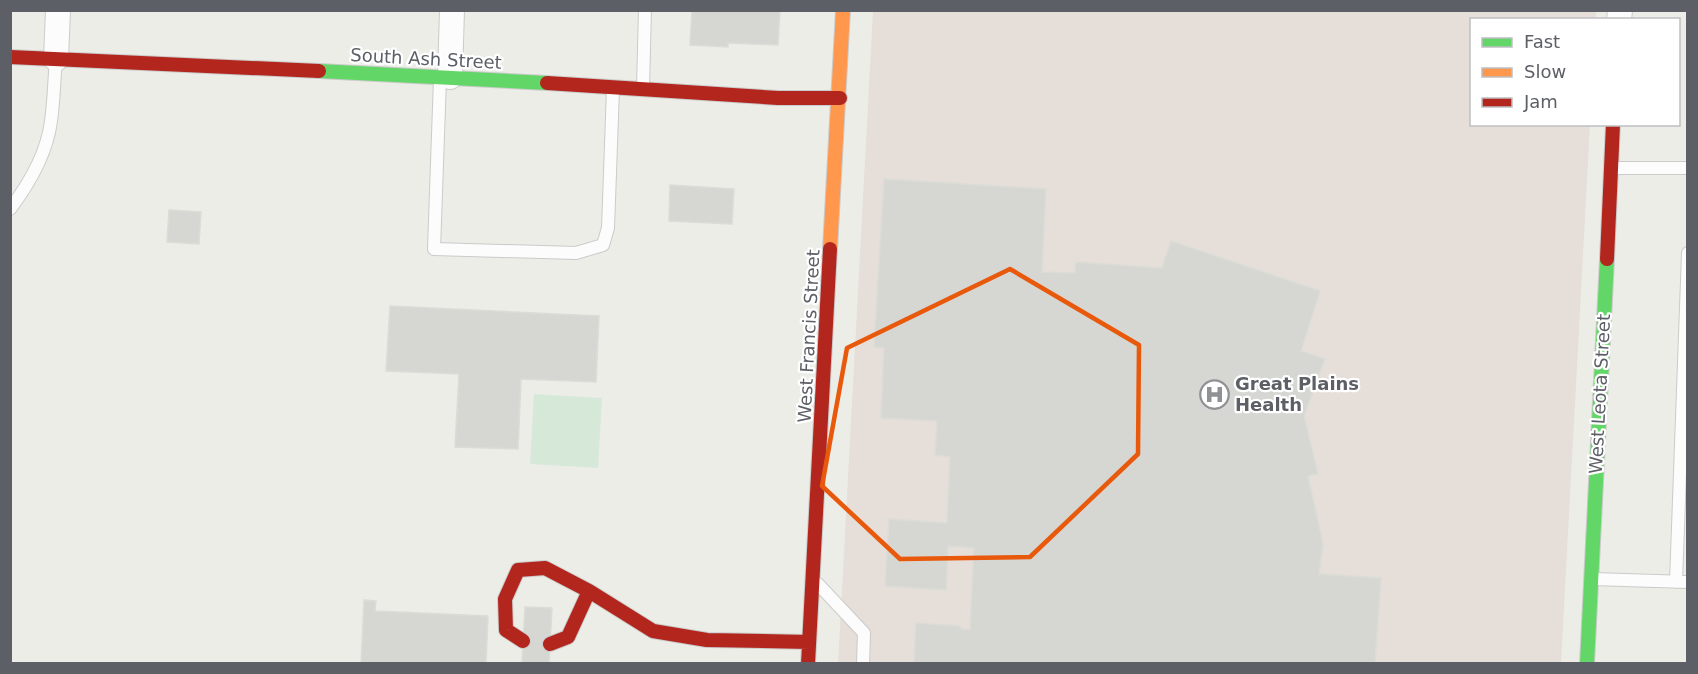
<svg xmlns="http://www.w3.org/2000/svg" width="1698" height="674" font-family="'DejaVu Sans',sans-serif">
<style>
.medical{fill:#e6ded8}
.green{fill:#d6e9d9}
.building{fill:#d6d6d3;stroke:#dcdcd7;stroke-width:1.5}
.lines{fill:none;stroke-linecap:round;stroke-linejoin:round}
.lane-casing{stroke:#cacbca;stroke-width:14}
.street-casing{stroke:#cacbca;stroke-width:26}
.fast-casing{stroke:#cbcbcb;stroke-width:16}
.slow-casing{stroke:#cbcbcb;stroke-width:16}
.jam-casing{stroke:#cbcbcb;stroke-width:16}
.lane{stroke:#fcfcfc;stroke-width:12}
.street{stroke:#fcfcfc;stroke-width:24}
.fast{stroke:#63d668;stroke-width:14}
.slow{stroke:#ff974d;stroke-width:14}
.jam{stroke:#b3261e;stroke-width:14}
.marked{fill:none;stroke:#e8590c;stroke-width:4.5;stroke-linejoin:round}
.labels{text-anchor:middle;stroke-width:4.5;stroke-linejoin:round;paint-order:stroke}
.street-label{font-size:18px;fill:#5d5f66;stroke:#fff}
.poi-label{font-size:18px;font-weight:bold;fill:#5d5f66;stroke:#fff;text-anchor:start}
</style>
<rect width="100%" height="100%" fill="#edede8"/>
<path class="medical" d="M873 11H1596V19L1472 20V124L1590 125 1561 663 838 664Z"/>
<path class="green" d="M534 394 602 398 598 468 530 464Z"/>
<path class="building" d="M692 10H780L778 45 728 43V47L690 45Z
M884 179 1046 189 1042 272 1075 273 1076 262 1162 268 1171 241 1320 291 1301 351 1325 359 1304 416 1318 474 1308 476 1323 544 1319 574 1381 578 1375 664H914L916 623 960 626 961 629 970 630 974 548 948 546 946 590 885 586 889 519 947 523 950 457 935 455 937 421 881 418 884 348 874 347Z
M670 185 734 189 732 224 669 221Z
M169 210 201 212 199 244 167 242Z
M390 306 599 316 596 382 521 379 518 449 455 447 459 374 386 371Z
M364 600 376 601 375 611 488 616 486 664H361Z
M525 607 552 608 549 664H522Z"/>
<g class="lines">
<defs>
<path id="lane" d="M440 78 434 249 576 253 603 245 608 228 613 89
M643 87 645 10
M1611 168H1688
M10 209C29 184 47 153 51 121 54 101 54 80 56 60
M1593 579 1688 582
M1676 582 1688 253
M818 584 864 633 863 664"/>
<path id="street" d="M1619 20 1620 10
M56 59 58 10
M450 77 452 10"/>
<path id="fast" d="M319 71 547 83
M1587 664 1607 259"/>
<path id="slow" d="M830 249 843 10"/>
<path id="jam" d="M10 57 319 71
M547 83 778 98H840
M1607 259 1613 124
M523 641 506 630 505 599 518 570 545 568 589 591 653 631 707 640 809 642
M550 644 568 637 589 591
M808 664 830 249"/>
</defs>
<use href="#lane" class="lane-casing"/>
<use href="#street" class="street-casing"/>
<use href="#fast" class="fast-casing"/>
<use href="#slow" class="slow-casing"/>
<use href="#jam" class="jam-casing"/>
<use href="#lane" class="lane"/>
<use href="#street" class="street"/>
<use href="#fast" class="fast"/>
<use href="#slow" class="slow"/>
<use href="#jam" class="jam"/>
</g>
<path class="marked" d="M1010 269 1139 345 1138 454 1030 557 900 559 822 486 847 348Z"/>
<defs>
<symbol id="hospital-ring" viewBox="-11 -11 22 22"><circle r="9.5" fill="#fff" stroke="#8f9194" stroke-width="1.5"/><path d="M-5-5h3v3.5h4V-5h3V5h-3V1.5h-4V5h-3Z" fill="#8f9194"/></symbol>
</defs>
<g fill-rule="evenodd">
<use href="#hospital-ring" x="1198" y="378" width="33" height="33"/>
</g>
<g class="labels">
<g class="street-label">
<text transform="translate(426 59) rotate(3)" y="6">South Ash Street</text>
<text transform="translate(809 336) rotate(-87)" y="6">West Francis Street</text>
<text transform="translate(1600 394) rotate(-87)" y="6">West Leota Street</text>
</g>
<g class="poi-label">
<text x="1235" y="390">Great Plains<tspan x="1235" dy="21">Health</tspan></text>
</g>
</g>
<rect width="1698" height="674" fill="none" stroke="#5d5f66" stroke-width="24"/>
<rect x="1470" y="18" width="210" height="108" fill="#ffffff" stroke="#bebfc2" stroke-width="1.5"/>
<rect x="1482" y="38" width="30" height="9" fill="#63d668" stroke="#bebfc2" stroke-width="1.5"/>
<text x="1524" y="48" font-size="18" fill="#5d5f66">Fast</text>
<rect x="1482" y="68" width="30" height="9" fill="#ff974d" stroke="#bebfc2" stroke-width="1.5"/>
<text x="1524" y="78" font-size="18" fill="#5d5f66">Slow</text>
<rect x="1482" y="98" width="30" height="9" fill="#b3261e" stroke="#bebfc2" stroke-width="1.5"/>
<text x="1524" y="108" font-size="18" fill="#5d5f66">Jam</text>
</svg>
